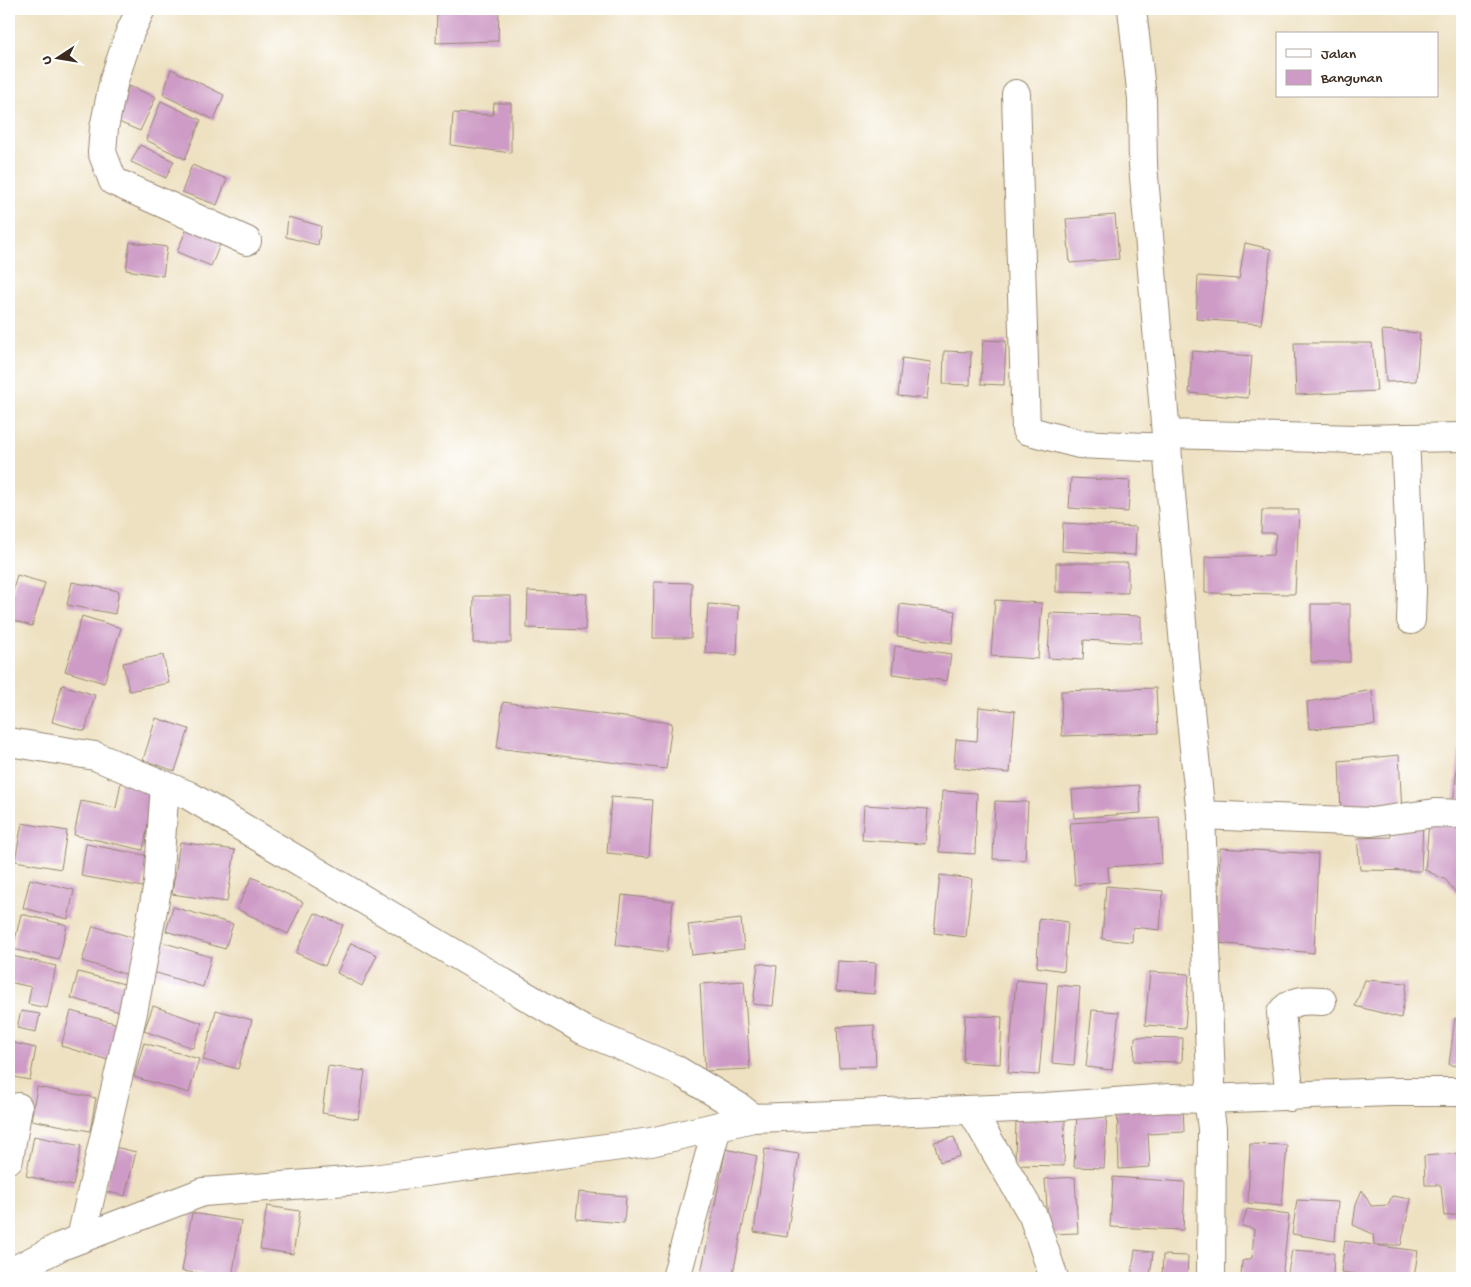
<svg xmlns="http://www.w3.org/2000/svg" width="1471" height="1287" font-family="'Gochi Hand',sans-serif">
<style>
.building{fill:#ce9bc6}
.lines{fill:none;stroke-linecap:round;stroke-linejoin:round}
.minor-casing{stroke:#948670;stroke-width:30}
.minor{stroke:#fff;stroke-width:28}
</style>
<rect width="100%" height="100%" fill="#fff"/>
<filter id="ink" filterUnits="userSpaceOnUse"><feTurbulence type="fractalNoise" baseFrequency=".02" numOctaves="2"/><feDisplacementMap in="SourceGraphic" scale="10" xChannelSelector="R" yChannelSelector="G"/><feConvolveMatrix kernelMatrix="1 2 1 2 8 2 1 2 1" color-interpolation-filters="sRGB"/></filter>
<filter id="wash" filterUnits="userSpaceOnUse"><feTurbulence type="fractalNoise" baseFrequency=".0096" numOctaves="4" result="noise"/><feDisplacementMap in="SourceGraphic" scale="20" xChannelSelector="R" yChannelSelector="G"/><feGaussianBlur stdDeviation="1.12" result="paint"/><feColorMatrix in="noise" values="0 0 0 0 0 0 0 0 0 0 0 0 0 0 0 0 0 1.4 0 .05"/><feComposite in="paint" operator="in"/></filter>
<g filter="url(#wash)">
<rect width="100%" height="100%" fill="#eee1c1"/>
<g id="blocks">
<path class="building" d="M437 9H499L498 41 436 43Z
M171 69 224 95 214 120 163 95Z
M129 86 156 97 140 131 114 120Z
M161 101 201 120 185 159 146 140Z
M494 103H511V153L451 145 453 113 493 115Z
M140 145 174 161 166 178 131 162Z
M192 165 227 179 217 205 182 192Z
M1115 215 1119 259 1070 263 1066 219Z
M288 217 321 226 318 245 286 237Z
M188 226 222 240 211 266 177 252Z
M130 242 167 247 163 276 126 270Z
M1245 243 1271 249 1261 324 1196 319 1198 276 1239 279Z
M1382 330 1420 333 1416 381 1386 382Z
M983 340 1006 341 1004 385 981 384Z
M1294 343H1372L1377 391 1296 395Z
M944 351 971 352 970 385 943 384Z
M1192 351 1252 356 1248 398 1189 393Z
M902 358 931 362 927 399 898 396Z
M1071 478 1130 481 1128 512 1069 508Z
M1262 510H1299L1295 594 1205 593V557L1273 555 1276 533H1261Z
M1063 523 1136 527 1135 555 1062 551Z
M1056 563H1128V593L1056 592Z
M17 575 45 583 32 626 9 619V606Z
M72 582 119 591 115 614 67 605Z
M654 582 692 583 691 638H653Z
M528 591 587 594 585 630 527 628Z
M474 596H511V643H473Z
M995 600 1042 603 1038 659 991 656Z
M708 604 739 606 737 655 705 653Z
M900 604 955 611 952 643 897 636Z
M1311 604H1350V662H1311Z
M1050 613 1141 616V643L1084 640 1083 660 1048 658Z
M82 616 121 628 104 683 65 671Z
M895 646 951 654 947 681 892 674Z
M163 655 169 683 129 691 123 663Z
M62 685 95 695 85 731 52 722Z
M1156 688 1158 733 1062 736 1061 691Z
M1372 690 1375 725 1309 729 1307 702Z
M503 702 672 723 666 769 497 748Z
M979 707 1015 711 1010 773 954 768 956 739 977 741Z
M156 718 189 729 175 771 143 760Z
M1459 751 1462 752V807L1453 805Z
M1399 755 1402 813 1341 814 1339 761Z
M121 782 155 789 143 850 74 835 81 801 116 808Z
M1139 785 1141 813 1074 818 1072 790Z
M942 791 977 793 975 854 939 852Z
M611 797 653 800 649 857 607 853Z
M995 801 1028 802 1025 860 993 859Z
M864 805 928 809 925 844 862 840Z
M1159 818 1162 863 1108 867 1109 882 1075 885 1070 823Z
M1391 820 1423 822 1421 871 1360 870 1357 838 1391 837Z
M1429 822 1462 825V901L1446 880 1425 870Z
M22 823 67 831 61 869 15 861Z
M180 842 235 850 227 902 172 894Z
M86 844 149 856 143 887 81 876Z
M1220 848 1318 854 1314 953 1218 943Z
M940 875 972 879 966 937 934 933Z
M252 877 303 902 288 934 237 909Z
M30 879 74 890 68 919 23 908Z
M1106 886 1163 891 1160 930 1133 927 1132 942 1102 939Z
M622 895 673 901 667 952 616 945Z
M173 907 233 924 225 949 166 931Z
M315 913 343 925 325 966 296 953Z
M21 914 67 925 59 960 13 949Z
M1039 918 1068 922 1064 971 1037 967Z
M741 919 744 949 692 955 688 925Z
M93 926 138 939 128 975 82 961Z
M159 941 211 957 203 987 150 971Z
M351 943 377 955 362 986 337 973Z
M12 956 56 966 47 1008 28 1004 31 987 9 982Z
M838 961 876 963 874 994 836 991Z
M758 963 777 966 773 1006 753 1004Z
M78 972 128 985 120 1012 71 998Z
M1150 972 1189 974 1185 1028 1145 1025Z
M1016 980 1047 983 1039 1075 1008 1073Z
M1365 980 1407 983 1401 1018 1355 1006Z
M744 981 750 1069 705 1071 700 984Z
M1058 985 1080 987 1074 1065 1052 1063Z
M153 1006 202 1023 193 1048 144 1031Z
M216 1010 252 1020 238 1069 203 1060Z
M1092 1010 1119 1012 1112 1070 1086 1067Z
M21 1011 40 1014 36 1032 17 1028Z
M71 1011 118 1024 108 1060 61 1046Z
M965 1015 1002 1017 1000 1064 963 1062Z
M1455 1018 1462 1019V1066L1449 1065Z
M874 1025 876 1066 839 1067 837 1027Z
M1135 1037 1183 1038 1182 1062 1134 1061Z
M9 1042 36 1048 30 1080 9 1076Z
M144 1043 199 1059 189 1093 134 1077Z
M328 1066 365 1071 358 1119 322 1113Z
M37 1087 96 1098 90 1131 31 1120Z
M1183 1103 1184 1132 1148 1134 1150 1167 1119 1169 1117 1105Z
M1077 1114 1107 1115 1104 1168 1074 1167Z
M1016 1119 1065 1120 1064 1166 1015 1165Z
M34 1136 81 1146 73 1186 26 1176Z
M954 1137 960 1156 940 1162 934 1142Z
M1250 1144 1287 1145 1282 1206 1248 1203Z
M115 1147 136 1152 125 1196 104 1191Z
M726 1149 757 1156 732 1278H700Z
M765 1149 799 1154 787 1237 754 1232Z
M1461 1153 1462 1214 1444 1216 1441 1185H1425L1424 1156Z
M1075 1177 1078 1233 1049 1234 1045 1179Z
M1113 1177 1185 1182 1183 1230 1110 1227Z
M1362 1190 1371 1206 1388 1205 1392 1196 1411 1199 1401 1245H1374L1418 1251 1414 1278H1383L1341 1272 1345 1241 1374 1245 1373 1234 1353 1225 1356 1204Z
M579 1192 626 1196 624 1223 576 1219Z
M1297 1200 1338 1202 1335 1241 1292 1234Z
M267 1206 300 1211 293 1254 260 1249Z
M1247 1209 1289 1215 1282 1278H1241L1242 1261 1252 1258 1254 1229 1242 1226Z
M192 1213 241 1221 232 1278 182 1271Z
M1135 1250 1153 1252 1150 1278H1131Z
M1292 1250 1334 1253 1333 1278H1287Z
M1163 1255 1188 1256 1187 1278H1162Z"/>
</g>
</g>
<g filter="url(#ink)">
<use href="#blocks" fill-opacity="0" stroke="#948670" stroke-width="1"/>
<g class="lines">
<defs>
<path id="minor" d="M141 9 130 32 114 80 104 128 102 152 113 181 247 241
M1016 94 1026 430 1079 444 1167 448
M1166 434 1356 439 1462 437
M1405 438 1412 589 1411 620
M9 742 95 756 188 795 583 1030 675 1069 739 1107 753 1118
M1201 815 1371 822 1435 813 1462 814
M1290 1097 1281 1013C1291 999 1307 1000 1322 1001
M971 1110 1033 1216 1054 1278
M9 1159 18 1107
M81 1238 133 1012 158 884 165 785
M9 1273 59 1247 203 1192 373 1179 651 1142 753 1118 1045 1107 1169 1098 1208 1099 1211 1081 1201 815 1187 681 1143 165 1142 99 1132 9
M676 1278 717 1127
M1211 1278 1212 1128 1208 1099 1390 1092H1462"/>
</defs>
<use href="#minor" class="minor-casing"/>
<use href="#minor" class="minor"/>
</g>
</g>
<rect width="1471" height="1287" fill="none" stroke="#fff" stroke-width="30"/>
<rect x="1276" y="32" width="162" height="65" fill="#ffffff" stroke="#b1aaa5"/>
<rect x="1286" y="49" width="25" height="8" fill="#ffffff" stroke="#b1aaa5"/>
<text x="1321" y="58" font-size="15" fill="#3b2a1e">Jalan</text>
<rect x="1286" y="70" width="25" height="15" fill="#ce9bc6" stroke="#b1aaa5"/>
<text x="1321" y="82" font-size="15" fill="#3b2a1e">Bangunan</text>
<g transform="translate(58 58) rotate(258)" stroke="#ffffff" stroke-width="4" paint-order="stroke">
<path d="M0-4L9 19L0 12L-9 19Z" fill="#3b2a1e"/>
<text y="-8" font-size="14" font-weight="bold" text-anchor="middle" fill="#3b2a1e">U</text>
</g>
</svg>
